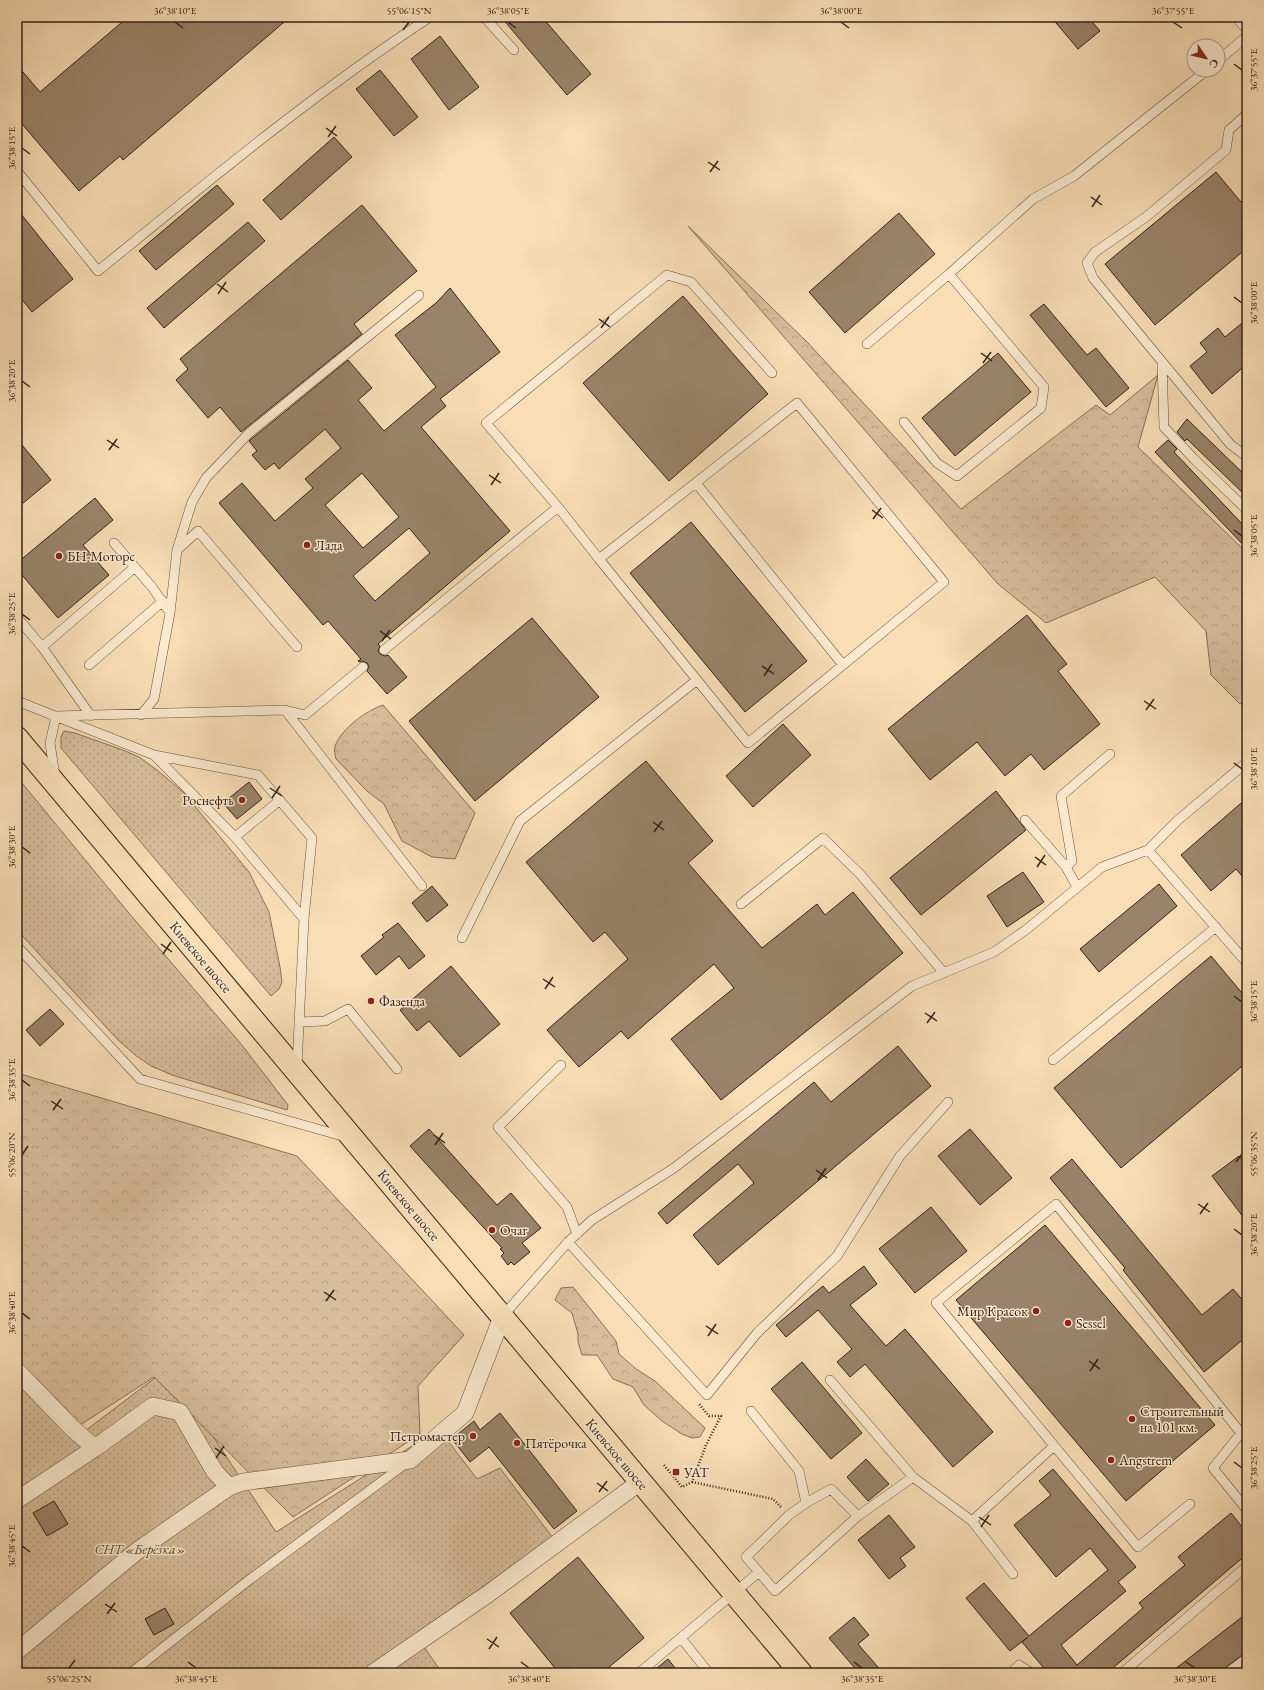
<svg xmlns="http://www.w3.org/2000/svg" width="1264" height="1690" font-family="'EB Garamond',serif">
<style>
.grass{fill:url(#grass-dots);stroke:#867059}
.forest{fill:url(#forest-crowns);stroke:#867059}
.building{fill:#9a836a;stroke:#342218;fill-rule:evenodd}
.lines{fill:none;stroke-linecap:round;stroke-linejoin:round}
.service-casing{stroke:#65513f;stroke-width:10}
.minor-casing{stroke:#65513f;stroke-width:18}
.trunk-casing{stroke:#342218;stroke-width:24}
.path{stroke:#342218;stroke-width:2.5;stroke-dasharray:1 2;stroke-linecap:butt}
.service{stroke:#fae9cf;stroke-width:9}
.minor{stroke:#fae9cf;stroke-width:17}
.trunk{stroke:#f8ddb5;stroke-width:22}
.ticks{fill:none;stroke:#342218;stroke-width:1.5}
.poi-dot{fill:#8f2418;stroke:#fae9cf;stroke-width:1.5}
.labels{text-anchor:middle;stroke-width:3;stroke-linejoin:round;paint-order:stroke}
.poi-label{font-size:14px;fill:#342218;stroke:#fae9cf;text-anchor:start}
.street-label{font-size:14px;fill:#342218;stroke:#fae9cf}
.park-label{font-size:14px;font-style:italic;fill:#5d4938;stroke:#fae9cf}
.neatline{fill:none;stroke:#342218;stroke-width:1.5}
.ticks-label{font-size:10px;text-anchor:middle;fill:#342218}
</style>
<defs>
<pattern id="grass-dots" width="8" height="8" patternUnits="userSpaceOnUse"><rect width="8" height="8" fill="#d7bd9a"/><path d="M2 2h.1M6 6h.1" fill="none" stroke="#b9a284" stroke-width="1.8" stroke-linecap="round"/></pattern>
<pattern id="forest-crowns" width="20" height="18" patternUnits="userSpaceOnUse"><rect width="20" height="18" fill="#d7bd9a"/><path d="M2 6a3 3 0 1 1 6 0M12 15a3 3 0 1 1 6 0" fill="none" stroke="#b9a284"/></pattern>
</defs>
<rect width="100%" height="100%" fill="#f8ddb5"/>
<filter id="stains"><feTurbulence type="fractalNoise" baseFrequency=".005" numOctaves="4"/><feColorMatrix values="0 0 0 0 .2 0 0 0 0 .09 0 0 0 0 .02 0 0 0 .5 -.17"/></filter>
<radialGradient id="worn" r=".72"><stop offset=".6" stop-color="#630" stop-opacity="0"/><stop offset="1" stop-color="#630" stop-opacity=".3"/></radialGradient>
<path class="grass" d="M64 731 75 733 123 750 139 757 157 770 184 793 249 872 269 912 280 967 282 982 279 989 271 996 61 748V737Z
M17 777 128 912 241 1044 288 1105 287 1110 172 1075 151 1066 135 1055 117 1039 17 930Z
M17 1363 85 1431 168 1368 276 1532 439 1429 477 1479 500 1468 553 1538 415 1634 442 1673H17Z"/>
<path class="forest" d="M688 226 808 343 961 509 1096 405 1110 415 1158 375 1138 447 1247 553V701L1240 704 1211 675 1206 631 1155 577 1046 623 998 584Z
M383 705 475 813 455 859 432 857 402 841 384 804 367 791 336 759C335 755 334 750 335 746 342 728 366 711 383 705Z
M17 1073 297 1156 464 1335 418 1386 420 1434 293 1517 154 1377 77 1427 17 1367Z
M573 1287 616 1341 619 1354 636 1369 655 1381 705 1428 700 1437 692 1438 682 1434 662 1421 644 1405 633 1387 613 1379 597 1355H582L578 1342V1334L572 1313 555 1300 561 1288Z"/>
<path class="building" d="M128 17H290L123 160 120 156 79 191 17 118V65L40 92Z
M501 17H542L591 74 567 95Z
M1051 17H1088L1100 31 1078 49Z
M440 36 479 87 449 110 411 59Z
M380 70 418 117 394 136 356 89Z
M334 137 352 157 281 220 263 200Z
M1216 172 1241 202 1247 197V248L1155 325 1105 264Z
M217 185 234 204 156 270 139 251Z
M362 205 417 271 354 324 362 334 241 432 220 407 208 418 176 380 188 369 180 359Z
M17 209 73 279 32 312 17 293Z
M899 213 935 254 845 333 809 292Z
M248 222 265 241 164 328 147 308Z
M450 288 500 352 440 399 446 406 421 427 510 531 378 644 380 646 378 651 380 654 385 656 388 655 407 677 387 694 367 671 369 666 367 663 362 661 359 662 358 661 361 659 328 621 323 625 219 503 242 483 275 521 313 488 305 479 341 448 325 429 279 469 274 463 265 470 252 455 257 451 249 441 348 360 372 388 358 400 384 431 436 387 395 335 436 303ZM362 473 399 517 363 548 325 505ZM409 528 430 553 375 601 353 576Z
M683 296 768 394 669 481 583 383Z
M1044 304 1087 355 1096 348 1129 388 1106 407 1030 315Z
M1247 319V364L1212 394 1190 366 1207 352 1200 343 1218 328 1225 337Z
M998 353 1031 392 955 456 922 418Z
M1187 419 1247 477V497L1187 439 1185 441 1177 432Z
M17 439 51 480 17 508Z
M1168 440 1177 449 1174 452 1247 529V549L1155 452Z
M95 498 113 520 83 545 109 575 58 618 17 569V563Z
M691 522 807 661 745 712 630 573Z
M1027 615 1067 664 1058 671 1100 724 1044 770 1031 754 1005 776 977 742 930 780 888 729Z
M532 618 599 697 475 801 409 721Z
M783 724 811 755 753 807 726 776Z
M646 761 713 841 688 863 762 948 817 904 825 915 853 892 903 953 721 1100 671 1039 734 988 714 964 628 1039 621 1031 579 1067 547 1030 628 959 605 932 593 942 526 862Z
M249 782 262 799 237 819 223 803Z
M996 791 1026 830 921 915 890 878Z
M1247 798V882L1236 869 1211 891 1181 855Z
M1023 872 1044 902 1007 927 987 896Z
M1159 884 1177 906 1099 972 1080 949Z
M432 886 448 905 427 922 412 903Z
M398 923 425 956 409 969 399 956 376 975 361 956 384 937 382 935Z
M1211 956 1247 999V1062L1121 1168 1054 1088Z
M451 966 500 1024 460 1057 429 1021 417 1031 400 1010Z
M50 1009 64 1024 40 1046 26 1030Z
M898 1046 931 1086 718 1265 693 1235 754 1183 738 1164 667 1224 658 1213 814 1082 831 1102Z
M429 1129 497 1205 511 1193 541 1228 522 1243 530 1252 514 1265 511 1262 508 1265 501 1256 504 1253 500 1249 502 1248 410 1146Z
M970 1129 1012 1178 980 1205 938 1156Z
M1239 1156 1247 1166V1222L1212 1176Z
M1072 1159 1202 1315 1233 1289 1247 1305V1348L1241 1341 1204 1372 1123 1270 1125 1268 1050 1178Z
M931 1207 967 1251 915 1293 879 1249Z
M1045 1225 1215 1425 1126 1501 956 1300Z
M864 1266 877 1284 850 1305 886 1346 905 1329 993 1432 953 1467 865 1364 850 1377 837 1362 852 1349 818 1310 786 1337 776 1325 823 1286 829 1293Z
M802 1362 862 1433 831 1459 771 1389Z
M500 1413 577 1511 554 1529 489 1447 470 1462 452 1439 474 1421 480 1430Z
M866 1459 889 1484 868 1501 847 1477Z
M1053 1469 1136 1567 1118 1582 1126 1591 1061 1645 1077 1665 1143 1608 1139 1603 1185 1565 1178 1557 1231 1513 1247 1533V1554L1107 1673H1048L1022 1642 1028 1637 1010 1651 966 1598 984 1583 1029 1636 1108 1570 1090 1548 1056 1577 1014 1525 1051 1495 1039 1481Z
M54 1501 68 1524 47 1536 33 1513Z
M889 1515 915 1547 900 1558 906 1566 889 1579 858 1540Z
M578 1557 644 1638 602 1673H559L510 1613Z
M165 1608 174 1624 154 1635 145 1619Z
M1247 1613V1651L1242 1655 1219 1673H1170Z
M854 1617 869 1635 858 1644 883 1673H859L829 1638Z
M668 1659 679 1673H651Z"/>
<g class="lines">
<defs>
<path id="service" d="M484 17 514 50
M1218 61 1247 36
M1247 114 1229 130 1226 150 1146 217 1095 252 1087 263 1093 278 1230 444 1247 457
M17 171 98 271C206 183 313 94 430 17
M867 344 949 274 1033 199 1074 176 1207 70
M1162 362 1164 427 1194 459 1247 510
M904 422 937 463 957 476 1041 408 1044 387 949 274
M696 483 843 665
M114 543 152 587 170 613 154 699 141 715
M177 550 192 502 206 478 249 433 419 295
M599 559 558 507 486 423 667 275 691 282 772 373
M170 613 177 550 198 531 297 647
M17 617 42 647 91 716
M42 647 135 567
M384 650 558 507
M89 665 163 601
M17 701 154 755 258 775 312 838 304 919 297 1067
M285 710 422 886
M154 755 235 837 304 919
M55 777 50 743 56 716 285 710 305 715 363 667
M1025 820 1066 867 1077 887
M235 837 280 800
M1148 850 1178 820 1247 762
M1066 867 1072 861 1061 796 1110 754
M741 904 823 838 860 874 944 973
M462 938 520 821 697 680 599 559 797 403 944 582 748 743 697 680
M17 946 140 1079 346 1137
M299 1022 325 1021 348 1009 397 1069
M1053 1060 1216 927
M561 1065 498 1127 567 1207 577 1234
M568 1242 707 1395 757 1333 837 1256 900 1156 948 1102
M502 1317 568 1242 592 1220 674 1168 912 986 994 952 1027 929 1102 867 1148 850 1247 963
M830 1380 913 1477 972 1521
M751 1411 799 1471 806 1503
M1190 1504 1138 1547 936 1303 1056 1204 1241 1433 1213 1468 1247 1510
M858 1516 913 1477
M1013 1574 972 1521 1054 1446
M681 1638 709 1673
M131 1673 249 1580 405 1464
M639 1673 759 1572 775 1591 858 1516 831 1489 806 1503 789 1515 746 1557 759 1572
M1011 1673 1019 1665 1031 1673
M1122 1673 1247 1566
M1227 1673 1243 1661 1247 1665"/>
<path id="minor" d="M1241 17 1247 24
M17 1371 72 1428 95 1448 153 1406 180 1412 215 1472 229 1487
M17 1500 95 1448
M17 1651 137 1551 229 1487 243 1482 410 1460 465 1413 502 1317
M373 1673 488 1594 640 1482"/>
<path id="trunk" d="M17 738 801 1673"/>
</defs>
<use href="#service" class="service-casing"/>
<use href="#minor" class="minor-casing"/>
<use href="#trunk" class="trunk-casing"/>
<path class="path" d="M664 1465 682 1487 692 1482 706 1445 721 1416H709L699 1404
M692 1482 773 1499 782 1508"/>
<use href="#service" class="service"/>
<use href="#minor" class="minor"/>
<use href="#trunk" class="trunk"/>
</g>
<path class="ticks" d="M175 22 183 28M508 22 516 28M841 22 849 28M1173 22 1182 28M403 30 409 22M1234 64 1242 70M326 128 337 136M328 137 336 126M22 148 30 154M708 162 720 170M710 172 718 161M1091 197 1102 205M1092 207 1100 195M217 284 228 292M218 294 226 282M1234 297 1242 303M599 319 610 327M601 328 609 317M981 353 992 361M983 363 991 352M22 381 30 387M107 440 119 448M109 450 117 439M489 475 501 483M491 485 499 473M872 510 883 518M873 519 881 508M1234 530 1242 536M22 614 30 620M380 631 391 639M382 641 390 630M762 666 774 674M764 676 772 664M1144 701 1156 709M1146 710 1154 699M1234 763 1242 769M270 788 282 796M272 798 280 786M653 822 664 830M654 832 662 821M22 847 30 853M1035 857 1046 865M1037 867 1045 855M161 944 172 952M163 954 171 942M543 979 555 987M545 989 553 977M1234 996 1242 1002M925 1013 937 1021M927 1023 935 1012M22 1080 30 1086M51 1101 63 1109M53 1110 61 1099M434 1135 445 1143M435 1145 443 1133M22 1155 28 1146M1236 1162 1242 1154M816 1170 827 1178M818 1180 826 1168M1198 1204 1210 1212M1200 1214 1208 1203M1234 1229 1242 1235M324 1292 336 1300M326 1301 334 1290M22 1313 30 1319M706 1326 718 1334M708 1336 716 1324M1089 1361 1100 1369M1090 1371 1098 1359M215 1448 226 1456M216 1458 224 1446M1234 1462 1242 1468M597 1483 608 1491M599 1492 607 1481M979 1517 991 1525M981 1527 989 1515M22 1546 30 1552M105 1604 117 1612M107 1614 115 1603M487 1639 499 1647M489 1649 497 1637M188 1662 196 1668M521 1662 529 1668M854 1662 862 1668M1186 1662 1195 1668M69 1668 75 1660"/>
<g class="poi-dot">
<circle cx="307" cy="545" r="4"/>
<circle cx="59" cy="556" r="4"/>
<circle cx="242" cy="800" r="4"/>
<circle cx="371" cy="1001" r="4"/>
<circle cx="492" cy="1230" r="4"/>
<circle cx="1036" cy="1311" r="4"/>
<circle cx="1068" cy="1323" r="4"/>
<circle cx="1132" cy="1419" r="4"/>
<circle cx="473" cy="1436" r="4"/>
<circle cx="517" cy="1443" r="4"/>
<circle cx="1111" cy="1460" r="4"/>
<rect x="672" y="1468" width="8" height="8" rx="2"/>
</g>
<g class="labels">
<g class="poi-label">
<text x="315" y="550">Лада</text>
<text x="67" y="561">БН-Моторс</text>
<text x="234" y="805" text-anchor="end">Роснефть</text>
<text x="379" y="1006">Фазенда</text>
<text x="500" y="1235">Очаг</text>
<text x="1028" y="1316" text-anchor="end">Мир Красок</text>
<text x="1076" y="1328">Sessel</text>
<text x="1140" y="1416">Строительный<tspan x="1140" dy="16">на 101 км.</tspan></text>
<text x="465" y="1441" text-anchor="end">Петромастер</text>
<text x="525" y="1448">Пятёрочка</text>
<text x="1119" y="1465">Angstrem</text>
<text x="684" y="1477">УАТ</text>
</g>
<g class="street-label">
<text transform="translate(201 957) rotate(50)" y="5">Киевское шоссе</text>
<text transform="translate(409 1205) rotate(50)" y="5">Киевское шоссе</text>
<text transform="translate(617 1454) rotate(50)" y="5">Киевское шоссе</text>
</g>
<g class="park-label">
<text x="140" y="1554">СНТ «Берёзка»</text>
</g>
</g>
<rect width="1264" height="1690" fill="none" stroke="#f8ddb5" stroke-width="44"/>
<g transform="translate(1206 58) rotate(125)"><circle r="19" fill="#fae9cf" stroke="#ab9986"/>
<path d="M0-3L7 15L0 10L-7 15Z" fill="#8f2418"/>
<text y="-6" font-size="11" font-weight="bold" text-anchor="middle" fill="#342218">С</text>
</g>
<rect x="22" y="22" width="1220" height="1646" class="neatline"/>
<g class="ticks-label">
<text x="175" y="14">36°38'10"E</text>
<text x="409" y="14">55°06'15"N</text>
<text x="508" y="14">36°38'05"E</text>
<text x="841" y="14">36°38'00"E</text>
<text x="1173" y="14">36°37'55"E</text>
<text transform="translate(1253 70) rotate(-90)" y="4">36°37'55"E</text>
<text transform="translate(11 148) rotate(-90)" y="4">36°38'15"E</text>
<text transform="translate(1253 303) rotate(-90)" y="4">36°38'00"E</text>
<text transform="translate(11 381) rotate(-90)" y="4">36°38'20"E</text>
<text transform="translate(1253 536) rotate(-90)" y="4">36°38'05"E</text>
<text transform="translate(11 614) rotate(-90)" y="4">36°38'25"E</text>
<text transform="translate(1253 769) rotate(-90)" y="4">36°38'10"E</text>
<text transform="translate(11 847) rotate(-90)" y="4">36°38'30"E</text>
<text transform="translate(1253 1002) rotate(-90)" y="4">36°38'15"E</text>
<text transform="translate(11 1080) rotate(-90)" y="4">36°38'35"E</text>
<text transform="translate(1253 1154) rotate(-90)" y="4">55°06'35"N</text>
<text transform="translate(11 1155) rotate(-90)" y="4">55°06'20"N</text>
<text transform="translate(1253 1235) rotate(-90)" y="4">36°38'20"E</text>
<text transform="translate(11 1313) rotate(-90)" y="4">36°38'40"E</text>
<text transform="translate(1253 1468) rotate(-90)" y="4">36°38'25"E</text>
<text transform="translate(11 1546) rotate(-90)" y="4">36°38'45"E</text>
<text x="69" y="1682">55°06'25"N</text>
<text x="196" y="1682">36°38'45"E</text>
<text x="529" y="1682">36°38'40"E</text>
<text x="862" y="1682">36°38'35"E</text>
<text x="1195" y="1682">36°38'30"E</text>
</g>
<rect width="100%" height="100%" filter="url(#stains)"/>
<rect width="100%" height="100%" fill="url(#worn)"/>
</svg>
